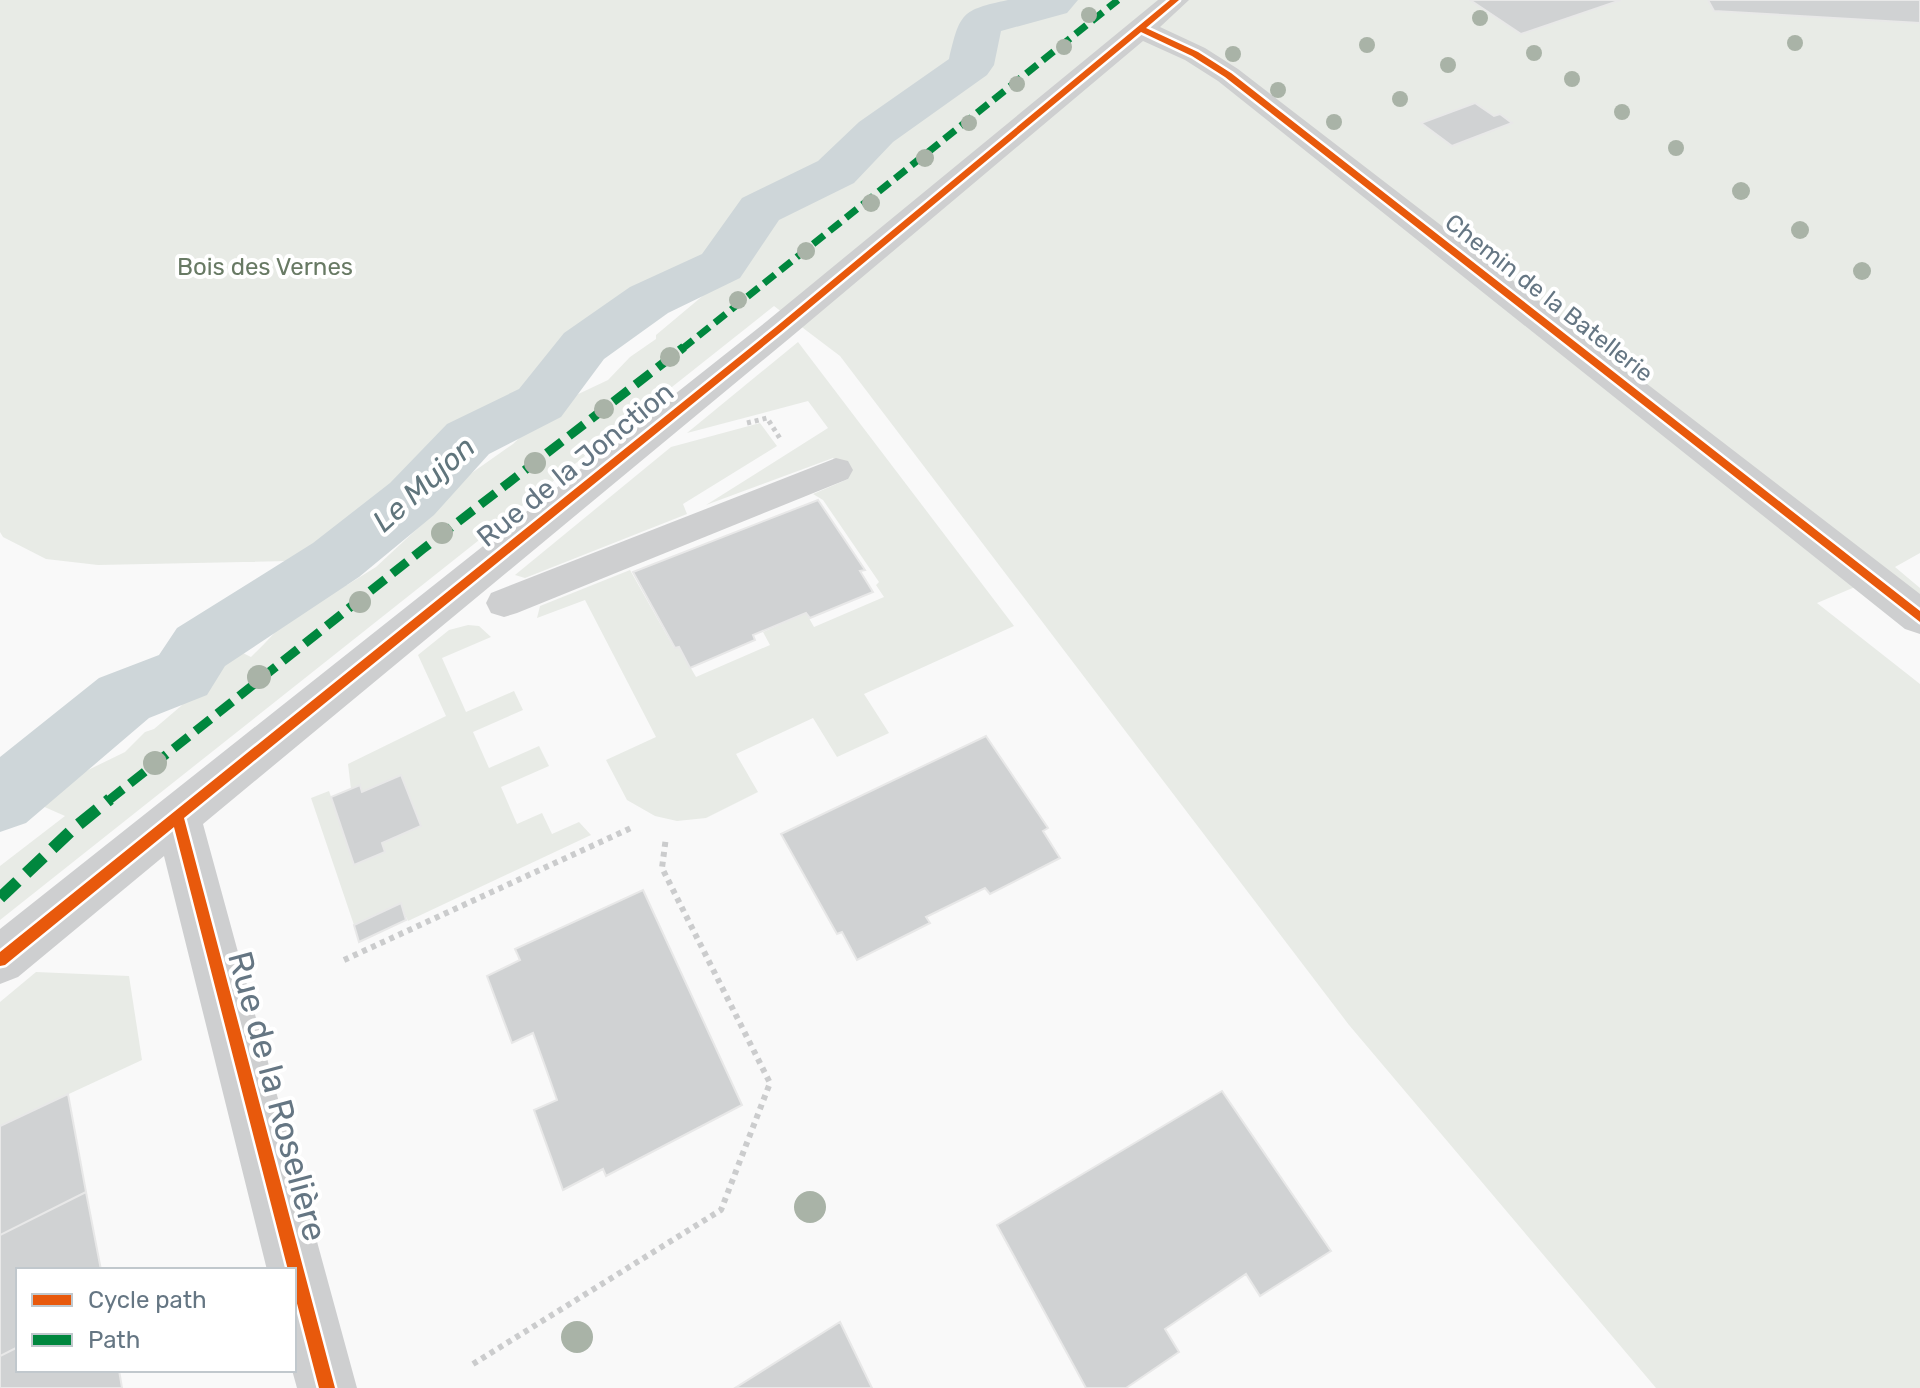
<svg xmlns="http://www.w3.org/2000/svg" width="1920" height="1388" font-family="Rubik,sans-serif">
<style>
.green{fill:#e8ebe6}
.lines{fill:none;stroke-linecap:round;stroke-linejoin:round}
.canal{fill:#ced6d9;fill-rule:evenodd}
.building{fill:#d0d2d3;stroke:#e8e8e8;stroke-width:2}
.path-far1{stroke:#cbcccd;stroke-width:5;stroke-dasharray:4 4;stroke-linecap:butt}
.path{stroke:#cbcccd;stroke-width:6;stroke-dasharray:5 5;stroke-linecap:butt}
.service{fill:#cecfd0;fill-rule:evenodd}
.minor{fill:#cecfd0;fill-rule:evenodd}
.quiet-far2{stroke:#00873e;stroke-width:7;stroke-dasharray:14 7;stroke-linecap:butt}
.quiet-far1{stroke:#00873e;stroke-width:9;stroke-dasharray:19 9;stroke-linecap:butt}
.quiet{stroke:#00873e;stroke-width:12;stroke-dasharray:24 12;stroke-linecap:butt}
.cycleway-casing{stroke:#fff;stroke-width:5}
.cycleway{fill:#e8590c;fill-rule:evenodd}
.tree{fill:#a9b3a7}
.labels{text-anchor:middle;stroke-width:8;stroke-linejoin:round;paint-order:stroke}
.far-park-label{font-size:24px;fill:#687a64;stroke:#fff}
.far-street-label{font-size:24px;fill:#657683;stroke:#fff}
.street-label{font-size:28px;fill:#657683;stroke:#fff}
.water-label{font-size:30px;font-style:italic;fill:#60757c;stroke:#fff}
.near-street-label{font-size:34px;fill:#657683;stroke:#fff}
</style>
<rect width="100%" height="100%" fill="#f9f9f9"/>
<path class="green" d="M0 0H1920V553L1895 567 1920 588V603L1874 579 1817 603 1920 684V1388H1656L1349 1025 840 356 774 306 0 920V866L65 816 40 805 86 771 125 752 145 732 154 729 181 706 196 685 241 652 251 657C278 631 299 605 326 581L347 585 376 567 419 527 426 513 466 477 513 444 553 406 608 380 630 357 656 339V335L730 273 720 266 649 300 584 346 540 403 468 439 412 499 336 560 98 565 46 559 3 537 0 532Z
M798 342 1014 626 864 694 889 733 837 757 813 718 736 754 758 792 706 818 677 821 655 816 627 800 606 760 656 737 585 600 537 618 540 606 630 570 674 648 679 647 696 677 770 645 763 632 806 613 814 627 884 597 876 585 879 582 823 500 813 494 848 479 833 458 706 505 828 428 808 401 687 433Z
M760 423 777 446 683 504 687 514 525 578 515 575 671 447Z
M468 625 479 626 491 637 442 658 466 712 514 691 523 710 473 732 489 768 539 746 549 766 501 787 517 824 542 813 552 834 579 822 591 835 408 921 400 904 354 925 311 798 329 791 355 864 382 843 420 826 401 776 362 792 351 789 348 764 446 716 418 655 449 630Z
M36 972 129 976 142 1060 0 1126V1002Z"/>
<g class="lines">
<path class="canal" d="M1008 0H1078L1067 13 1001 31 994 65 987 75 893 142 854 183 779 220 740 278 668 313 604 359 561 417 489 454 434 515 359 577 225 666 207 695 149 718 26 823 0 832V757L99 678 159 655 177 628 313 543 390 483 447 424 519 389 564 333 630 287 702 254 742 198 818 161 859 122 949 59C960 13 961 10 1008 0Z"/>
</g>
<path class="building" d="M1470 0H1621L1521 34Z
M1708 0H1920V23L1714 11Z
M1475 103 1494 116 1500 114 1512 123 1452 146 1421 123Z
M818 500 865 570 860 571 873 592 810 618 806 613 753 635 755 640 690 668 679 647 675 648 633 572Z
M986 736 1048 828 1043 831 1060 858 990 894 985 888 926 917 930 923 857 960 842 932 837 934 781 834Z
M401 775 421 826 382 843 385 852 354 865 331 797 360 785 362 792Z
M643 890 742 1105 606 1176 603 1169 563 1190 534 1110 557 1100 545 1066 533 1033 512 1043 487 976 520 960 515 949Z
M401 903 406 920 359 942 354 925Z
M1222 1091 1331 1251 1260 1296 1246 1274 1165 1329 1179 1352 1126 1388H1086L997 1225Z
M68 1094 86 1192 0 1235V1126Z
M86 1192 101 1270H18V1347L0 1356V1235Z
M840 1322 872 1388H735Z
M18 1347V1370H119L122 1388H0V1356Z"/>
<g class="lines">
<path class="path-far1" d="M747 423 767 418 781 440"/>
<path class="path" d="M344 960 631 828
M473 1364 721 1210 770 1083 662 868 666 837"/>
<path class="service" d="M836 458 848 461 853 470 848 479 517 613 504 617 491 613 486 603 491 593Z"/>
<path class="minor" d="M1158 0H1189L1160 27 1205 48 1238 69 1920 594V634L1905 629 1218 81 1185 60 1143 41 791 337 203 824 357 1388H297L292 1370 294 1270H267L164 856 18 977 0 984V929L767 321Z"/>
<path class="quiet-far2" d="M682 349 1118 0"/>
<path class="quiet-far1" d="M108 801 423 549 684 347"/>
<path class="quiet" d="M0 898 73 829 110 799"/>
<defs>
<path id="cycleway" d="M1170 0H1179L1146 28 1198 52 1231 73 1920 611V622L1225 77 1192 56 1141 32 782 331 184 818 335 1388H319L294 1292V1270H288L174 827 5 965 0 966V952L776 327Z"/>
</defs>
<use href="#cycleway" class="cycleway-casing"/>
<use href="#cycleway" class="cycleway"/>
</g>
<g class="tree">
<circle cx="1089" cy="15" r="8"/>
<circle cx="1480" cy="18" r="8"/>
<circle cx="1795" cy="43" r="8"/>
<circle cx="1367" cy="45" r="8"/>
<circle cx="1064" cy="47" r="8"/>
<circle cx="1534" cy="53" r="8"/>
<circle cx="1233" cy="54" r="8"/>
<circle cx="1448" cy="65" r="8"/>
<circle cx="1572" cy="79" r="8"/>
<circle cx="1017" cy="84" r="8"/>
<circle cx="1278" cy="90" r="8"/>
<circle cx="1400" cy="99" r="8"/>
<circle cx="1622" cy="112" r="8"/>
<circle cx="1334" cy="122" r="8"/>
<circle cx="969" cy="123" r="8"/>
<circle cx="1676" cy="148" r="8"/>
<circle cx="925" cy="158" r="9"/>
<circle cx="1741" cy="191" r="9"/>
<circle cx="871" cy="203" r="9"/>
<circle cx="1800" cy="230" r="9"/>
<circle cx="806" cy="251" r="9"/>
<circle cx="1862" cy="271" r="9"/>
<circle cx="738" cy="300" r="9"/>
<circle cx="670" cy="357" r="10"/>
<circle cx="604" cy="409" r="10"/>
<circle cx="535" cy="463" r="11"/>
<circle cx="442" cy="533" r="11"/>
<circle cx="360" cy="602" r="11"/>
<circle cx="259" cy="677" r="12"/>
<circle cx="155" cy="763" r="12"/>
<circle cx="810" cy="1207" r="16"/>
<circle cx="577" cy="1337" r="16"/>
</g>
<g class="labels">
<g class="far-park-label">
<text x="265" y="275">Bois des Vernes</text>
</g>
<g class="far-street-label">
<text transform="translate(1549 298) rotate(38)" y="8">Chemin de la Batellerie</text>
</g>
<g class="street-label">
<text transform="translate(575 464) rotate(-39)" y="10">Rue de la Jonction</text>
</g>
<g class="water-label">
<text transform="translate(424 484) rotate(-42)" y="10">Le Mujon</text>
</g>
<g class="near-street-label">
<text transform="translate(278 1096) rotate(75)" y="12">Rue de la Roselière</text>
</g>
</g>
<rect x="16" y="1268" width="280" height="104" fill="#ffffff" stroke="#c1c8cd" stroke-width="2"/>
<rect x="32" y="1294" width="40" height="12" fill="#e8590c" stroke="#c1c8cd" stroke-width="2"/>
<text x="88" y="1308" font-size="24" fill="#657683">Cycle path</text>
<rect x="32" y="1334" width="40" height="12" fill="#00873e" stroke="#c1c8cd" stroke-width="2"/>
<text x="88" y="1348" font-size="24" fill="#657683">Path</text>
</svg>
